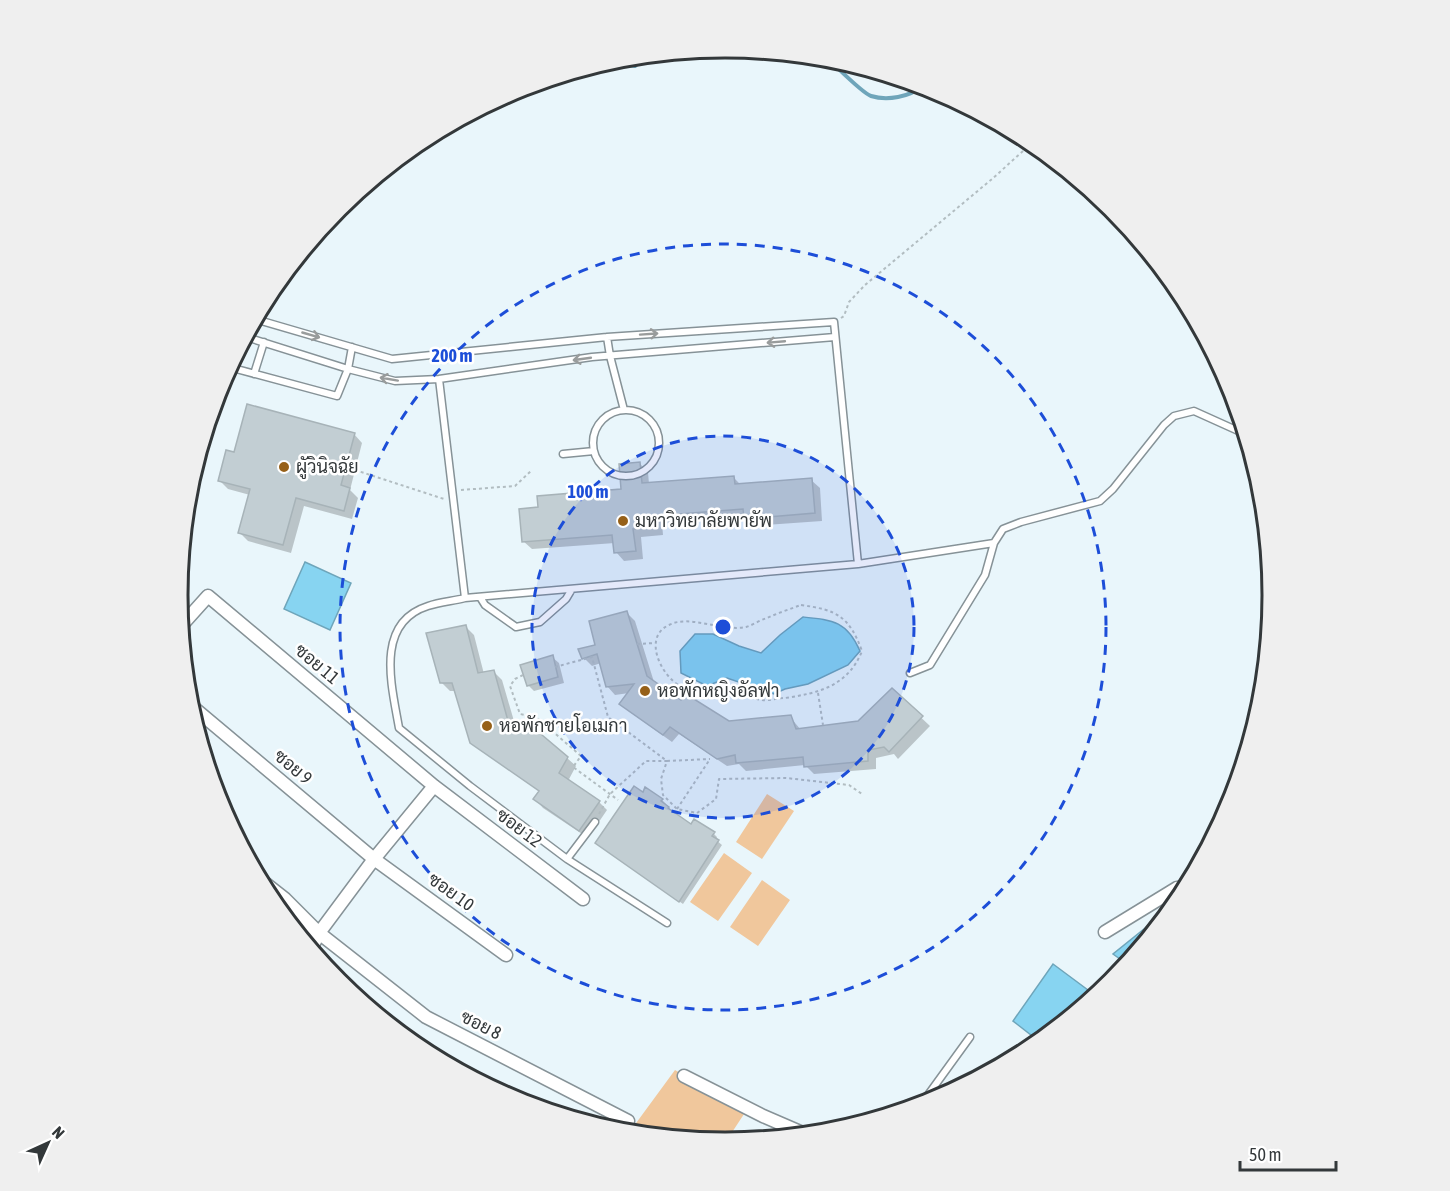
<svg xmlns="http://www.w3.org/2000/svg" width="1450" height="1191" font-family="'Asap Condensed',Sarabun,sans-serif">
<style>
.green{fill:#f0c79c}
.water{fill:#87d4f1;stroke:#6ea5ba;stroke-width:1.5}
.shadow{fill:#0003}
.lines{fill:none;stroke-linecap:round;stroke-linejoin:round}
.stream{stroke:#6ea5ba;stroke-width:4}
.building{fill:#c2ced3;stroke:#a7b3b8;stroke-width:1.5}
.service-casing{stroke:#869297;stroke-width:9}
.minor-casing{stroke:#869297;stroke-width:15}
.path{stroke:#b2bdc1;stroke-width:2;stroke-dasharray:3 3;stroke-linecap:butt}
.service{stroke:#fff;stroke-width:6}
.minor{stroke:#fff;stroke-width:12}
.oneway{stroke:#999c9c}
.ring{fill:none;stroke:#1d4ed8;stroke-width:3;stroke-dasharray:10 8}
.poi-dot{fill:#966018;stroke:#fff;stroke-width:2}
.labels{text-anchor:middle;stroke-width:5;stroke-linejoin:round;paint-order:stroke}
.poi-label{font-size:18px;fill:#33383a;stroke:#fff;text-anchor:start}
.street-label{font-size:18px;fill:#33383a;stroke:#fff}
.rim{fill:none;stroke:#33383a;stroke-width:3}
.centre{fill:#1d4ed8;stroke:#fff;stroke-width:3}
.ring-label{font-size:18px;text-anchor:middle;font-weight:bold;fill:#1d4ed8;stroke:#fff;stroke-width:5;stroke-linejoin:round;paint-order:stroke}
</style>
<rect width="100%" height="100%" fill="#e9f6fb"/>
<path class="green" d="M767 794 794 811 762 859 736 842Z
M724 853 752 873 718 921 690 902Z
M762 880 790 900 758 946 730 927Z
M675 1070 746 1111 725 1143 637 1134 631 1130Z"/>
<path class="water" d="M305 562 351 583 330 630 284 609Z
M803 617C833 620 847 621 860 651L848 665 808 684 785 689 774 694 727 678 707 686 681 673 680 651 695 634H713L739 646 761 653 780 635Z
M1180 900 1127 964 1113 954Z
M1053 964 1096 996 1040 1042 1013 1021Z"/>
<path class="shadow" d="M354 434 362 443 350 490 358 498 352 519 304 506 291 553 248 541 240 533 250 495 228 489 220 481 235 454Z
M640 464 648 472 649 484 734 478 741 485 811 480 820 488 822 521 753 526 745 517 662 523 663 535 641 537 643 559 624 561 616 552 615 543 532 549 523 541 539 508 623 491Z
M627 613 635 621 654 682 681 702 729 723 790 717 801 730 859 722 892 690 930 726 898 759 894 754 876 758V769L814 774 805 765 746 771 739 764 727 766 679 734 672 742 630 712 621 704 629 693 615 695 607 686 601 663 592 666 584 658Z
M465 626 474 635 484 674 494 672 502 680 516 728 567 758 576 766 568 781 599 802 607 810 588 838 543 808 535 799 546 794 471 742 456 691H450L441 682Z
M552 657 559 663 564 683 534 691 528 685Z
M646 790 662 800 666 804 665 805 692 826 714 834 717 837 716 840 722 845 683 904 601 846Z"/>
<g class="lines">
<path class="stream" d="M827 58C836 66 862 93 871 96 887 101 910 97 922 86
M616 59 622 64 635 66 645 56"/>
</g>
<path class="building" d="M247 404 355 433 341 485 350 488 344 511 296 498 283 545 238 533 250 489 218 481 226 450 234 452Z
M640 462 642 483 734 476 735 484 812 478 815 513 744 519 743 509 654 516 655 527 633 529 636 551 614 553 612 535 522 542 519 509 538 507 537 496 621 489 619 464Z
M627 611 647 676 681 700 686 694 729 721 791 715 796 729 858 721 892 688 923 716 889 752 884 747 868 750V761L804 767 803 757 736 763 735 755 717 759 670 727 663 735 619 704 634 684 606 687 597 654 582 659 578 649 595 645 589 621Z
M466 625 478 673 494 670 510 728 529 724 568 757 559 773 600 801 579 831 533 799 539 791 470 743 452 683H440L426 633Z
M553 655 558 677 527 686 520 665Z
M634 786 643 792 645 787 663 799 661 801 669 807 668 808 691 824 694 819 715 832 712 836 719 840 679 902 595 843Z"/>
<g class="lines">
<defs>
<path id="service" d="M255 319 392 359 607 337 834 322 858 564
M246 337 348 369 395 381 439 379 592 357 835 337
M607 337 610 356 624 410
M229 367 337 396 348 369 352 347
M254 374 264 342
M439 379 465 598
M593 443a33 33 0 1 1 66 0a33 33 0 1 1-66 0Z
M563 454 594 451
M480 597 485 605 516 627 540 622 566 599 572 589
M910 673 930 665 985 575 994 543 1003 529 1021 522 1100 501 1113 489 1164 425 1174 416 1194 411 1245 434
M567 859 595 822
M667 923 567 859 470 786 399 728C392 687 374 623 428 606 440 602 453 601 465 598L858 564 994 543
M920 1106 970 1037"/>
<path id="minor" d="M181 626 208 596 434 786 583 899
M188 703 374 859 506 955
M257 877 285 899 319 933 426 1017 628 1121 623 1133
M290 924 315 931
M1105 932 1177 888 1187 886
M311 949 319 933 374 859 434 786
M684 1076 763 1116 807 1135"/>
</defs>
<use href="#service" class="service-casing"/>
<use href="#minor" class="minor-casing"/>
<path class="path" d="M841 318 844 316 849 302 865 285 992 179 1032 143
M355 470 444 499
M461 490 515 486 532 470
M801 605C837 610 849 616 862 651 848 686 819 693 785 698 778 698 769 701 762 700 752 699 742 693 731 691 715 689 697 695 682 687 661 677 642 637 669 625 690 614 721 632 746 627 753 625 760 620 767 618 778 613 790 609 801 605Z
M637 644 655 643
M555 667 592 657 608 717 667 761 710 759
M523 675 515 679 510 686 520 714 536 717 581 756 573 767 618 800
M818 693 823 725
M677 809 710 759
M599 814 610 794 646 761H667L661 779 663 795 677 809 697 813 716 799 719 779 786 778 849 785 862 794"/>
<use href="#service" class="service"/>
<use href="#minor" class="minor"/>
</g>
<defs><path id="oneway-shaft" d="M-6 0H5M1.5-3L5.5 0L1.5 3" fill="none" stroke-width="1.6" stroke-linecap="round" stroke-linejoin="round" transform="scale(1.5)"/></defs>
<g class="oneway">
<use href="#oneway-shaft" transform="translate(649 334) rotate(-4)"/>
<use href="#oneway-shaft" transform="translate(311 335) rotate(16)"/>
<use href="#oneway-shaft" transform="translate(776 342) rotate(175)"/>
<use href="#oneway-shaft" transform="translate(582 359) rotate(172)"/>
<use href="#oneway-shaft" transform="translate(389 379) rotate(-170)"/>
</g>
<circle cx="723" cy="627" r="191" fill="#1d4ed8" fill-opacity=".12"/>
<g class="ring">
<circle cx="723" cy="627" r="191"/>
<circle cx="723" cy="627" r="383"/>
</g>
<g class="poi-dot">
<circle cx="284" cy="467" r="6"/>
<circle cx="623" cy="521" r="6"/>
<circle cx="645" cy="691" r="6"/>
<circle cx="487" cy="726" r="6"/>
</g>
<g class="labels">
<g class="poi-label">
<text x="296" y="473">ผัูวินิจฉัย</text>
<text x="635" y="527">มหาวิทยาลัยพายัพ</text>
<text x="657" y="697">หอพักหญิงอัลฟา</text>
<text x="499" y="732">หอพักชายโอเมกา</text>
</g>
<g class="street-label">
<text transform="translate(317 664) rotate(40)" y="6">ซอย 11</text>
<text transform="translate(293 767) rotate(40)" y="6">ซอย 9</text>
<text transform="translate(519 828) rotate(37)" y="6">ซอย 12</text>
<text transform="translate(451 892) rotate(36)" y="6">ซอย 10</text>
<text transform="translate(481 1025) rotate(27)" y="6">ซอย 8</text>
</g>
</g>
<path d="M0 0H1450V1191H0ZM188 595a537 537 0 1 1 1074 0a537 537 0 1 1-1074 0Z" fill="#efefef" fill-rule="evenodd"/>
<path class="rim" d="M188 595a537 537 0 1 1 1074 0a537 537 0 1 1-1074 0Z"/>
<circle cx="723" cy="627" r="9" class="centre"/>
<g class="ring-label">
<text x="452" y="362">200 m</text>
<text x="588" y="498">100 m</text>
</g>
<g transform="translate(48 1143) rotate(45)" stroke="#ffffff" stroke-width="4.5" paint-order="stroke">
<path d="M0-4.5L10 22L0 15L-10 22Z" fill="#33383a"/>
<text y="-9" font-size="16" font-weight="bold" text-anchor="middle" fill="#33383a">N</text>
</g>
<path d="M1240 1161v9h96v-9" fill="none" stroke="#33383a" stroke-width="3"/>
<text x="1249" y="1161" font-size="18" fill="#33383a" stroke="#ffffff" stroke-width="4.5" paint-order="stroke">50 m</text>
</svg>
